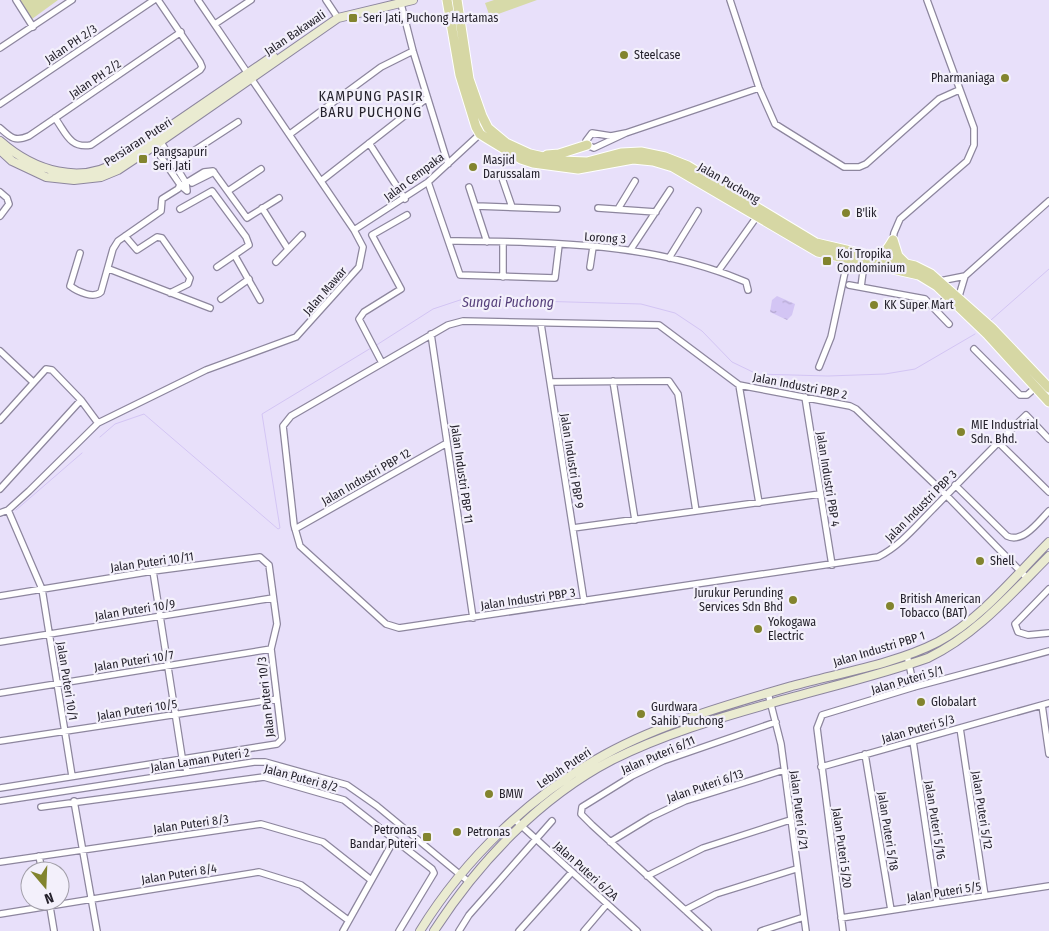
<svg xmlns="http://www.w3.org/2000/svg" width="1049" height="931" font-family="'Fira Sans Condensed',sans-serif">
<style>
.green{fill:#d7daa9}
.water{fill:url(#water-ripples)}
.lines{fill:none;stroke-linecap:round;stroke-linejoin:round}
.stream{stroke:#d3c5f4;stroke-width:1}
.street-casing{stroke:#8d869e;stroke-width:8}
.secondary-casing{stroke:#8d869e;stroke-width:10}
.primary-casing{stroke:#fff;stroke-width:11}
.street{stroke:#fff;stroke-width:5.5}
.secondary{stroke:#eaebd1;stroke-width:8}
.primary{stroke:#d6d7a4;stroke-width:9}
.poi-dot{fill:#82842e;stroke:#f3f0fb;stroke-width:2}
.labels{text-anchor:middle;stroke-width:4.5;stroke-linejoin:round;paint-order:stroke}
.poi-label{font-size:12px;fill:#25222c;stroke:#f3f0fb;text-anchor:start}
.street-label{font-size:12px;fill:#25222c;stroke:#f3f0fb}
.neighbourhood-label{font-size:14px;letter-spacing:1px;fill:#25222c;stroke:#f3f0fb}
.water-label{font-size:14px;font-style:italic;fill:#56407b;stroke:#f3f0fb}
</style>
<defs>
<pattern id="water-ripples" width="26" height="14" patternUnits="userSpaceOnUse" patternTransform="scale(1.25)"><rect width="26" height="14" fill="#d3c5f4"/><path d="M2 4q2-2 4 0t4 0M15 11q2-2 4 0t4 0" fill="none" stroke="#b5a9d1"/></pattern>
</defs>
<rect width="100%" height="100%" fill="#e8e0fa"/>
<path class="green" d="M19 0H58L32 19Z
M494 0H537L490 17 485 3Z"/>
<path class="water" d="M777 296 795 304 792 315 787 320 770 312 772 300Z"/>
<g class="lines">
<path class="stream" d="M991 320 1049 269
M375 346 433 309 463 299 641 304 675 313 702 331 732 362 757 374 828 376 885 374 915 369 975 334
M100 437 115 424 144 414 278 529 280 528 262 414 371 348
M16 510 82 453"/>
<defs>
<path id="street" d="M16 0 33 27
M326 0 338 18
M400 0 413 51 448 164
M730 0 759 88 775 124 844 167H859L866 164 939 99 959 90
M215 24 251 0
M0 48 72 0
M0 104 154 0
M55 118C66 133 70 149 91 145L200 70 202 67 200 62 158 0
M0 128C11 138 15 142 29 136L181 32
M626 133 594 148 587 145 586 141 592 133 611 136 626 133 759 88
M290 134 381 67 413 51
M159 139 186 183 187 191 181 186
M369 143 405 199
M152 144 181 186 179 187
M169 167 238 122
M502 178 512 207
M321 181 427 98
M428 182 460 275 555 278 559 245
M192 183 214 172
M181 186 204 172 213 171 247 218 279 198
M469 187 487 242
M228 191 261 169
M0 192 7 198 9 204 0 216
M476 206 557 209
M262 208 288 249
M598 208 656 212
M180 209 212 191 246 237 249 245 217 267
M618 209 635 181
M354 230 428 182 480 134
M125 236 137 250 157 237 162 238 190 278 188 284 170 293
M450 241C549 242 653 242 746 282L748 290
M631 249 670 190
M80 253 70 286C78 292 94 299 101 292L113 249 118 241 161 211 162 199 178 189
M235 256 260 300
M669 258 698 211
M276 262 302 235
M889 263 894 233 900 219 967 161 974 145V128L927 0
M590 267 593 247
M109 269 210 308
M719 270 758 215
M845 272 859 262
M503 277V242
M940 281 965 276
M849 285 925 299 949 324
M861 287 864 264
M959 296 965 276 1049 201
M221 299 249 279
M935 309 948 297
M541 324 584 601
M431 334 473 618
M974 349 1020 395H1027L1035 388
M0 351 33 382
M382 363 359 319 364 312 401 289 372 235 407 215
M819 367 831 337 845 272 844 265 839 258
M613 381 635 520
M550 382 669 381 678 394 696 511
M739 385 759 503
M805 397 832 565
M81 400 98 423
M0 420 46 369 52 370 81 400 0 489
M998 442 1049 492
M955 485 1007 536C1023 544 1039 521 1049 511
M8 510 42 589 72 776
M0 513 8 510 29 491 98 423 206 370 296 337 359 267 363 247 354 230 198 0
M573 528 820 494
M295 529 447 443
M153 571 182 757 184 759 187 772
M1027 578 946 495 856 409 850 406 739 385 659 325 463 321 448 325 291 416 283 426 294 525 300 546 386 624 399 628 878 557C900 546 916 526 933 509 964 477 994 446 1026 415L1049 439
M1049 589 1015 624 1018 632 1028 635 1049 633
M0 596 153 571 260 557 269 565 277 624 271 649 282 739 277 744 0 788
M0 642 273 598
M907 655 914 687
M0 693 271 649
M768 693 781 744 806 931
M1042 705 1049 754
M960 728 985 896
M0 741 277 699
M913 741 937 903
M865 754 891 910
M821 767 1049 703
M0 801 254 762H265L347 785 377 806 469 882
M74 801 97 931
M41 807 264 777 344 800 432 869 434 873 399 931
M514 819 637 931
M610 842 651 817 685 801 784 770
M39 856 42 871
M0 862 261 824 323 842 371 880
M647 876 703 848 790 820
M49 901 54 931
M685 910 716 894 796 869
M0 914 259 872 301 885 348 920
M841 918 1049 886
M343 931 394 840
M459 931 469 915 552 821
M519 931 572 872
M584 931 607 904
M708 931 592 825 581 814 582 807 632 776 663 761 776 722
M761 931 804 917
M843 931 817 728 822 715 914 687 1049 651"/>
<path id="secondary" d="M0 141C34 171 81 186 121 160L273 56
M0 150 12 161 46 177 74 180 101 177 118 170 154 146 338 18 413 0
M420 931C465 858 531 795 606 754 660 724 733 703 792 686 839 673 895 664 938 642 981 619 1015 576 1049 542
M434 931C478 863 539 798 612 760 662 735 718 718 772 703 824 688 877 676 928 658 976 635 1012 593 1049 556"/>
<path id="primary" d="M447 0 460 75 476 127 480 134 488 139 521 159 533 163 578 169 633 159 653 161 673 167 818 252 919 275 937 286 987 334 1049 402
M457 0 469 79 482 116 488 128 506 143 530 154 561 161 587 162 621 153 641 152 665 157 688 166 816 243 915 266 931 274 992 328 1049 388
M547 155 559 154 587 145
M893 240 898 256 906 264
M873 255C884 255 888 249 893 240"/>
</defs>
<use href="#street" class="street-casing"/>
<use href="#secondary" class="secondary-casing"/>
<use href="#primary" class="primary-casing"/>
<use href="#street" class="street"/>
<use href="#secondary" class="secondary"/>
<use href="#primary" class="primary"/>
</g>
<g class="poi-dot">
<rect x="348" y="13" width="10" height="10" rx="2.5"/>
<circle cx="624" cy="55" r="5"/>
<circle cx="1005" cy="78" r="5"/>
<rect x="138" y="154" width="10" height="10" rx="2.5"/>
<circle cx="473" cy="167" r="5"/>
<circle cx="846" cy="213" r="5"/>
<rect x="822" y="256" width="10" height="10" rx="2.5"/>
<circle cx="874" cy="305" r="5"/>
<circle cx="961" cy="432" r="5"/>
<circle cx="980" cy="561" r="5"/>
<circle cx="793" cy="600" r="5"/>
<circle cx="890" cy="606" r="5"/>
<circle cx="758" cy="629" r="5"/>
<circle cx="921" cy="702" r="5"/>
<circle cx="641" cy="714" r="5"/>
<circle cx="489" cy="794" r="5"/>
<circle cx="457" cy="832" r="5"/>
<rect x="422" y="832" width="10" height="10" rx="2.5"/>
</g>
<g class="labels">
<g class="poi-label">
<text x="363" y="22">Seri Jati, Puchong Hartamas</text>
<text x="634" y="59">Steelcase</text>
<text x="995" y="82" text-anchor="end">Pharmaniaga</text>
<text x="153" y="156">Pangsapuri<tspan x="153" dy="14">Seri Jati</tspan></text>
<text x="483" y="164">Masjid<tspan x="483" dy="14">Darussalam</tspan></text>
<text x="856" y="217">B'lik</text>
<text x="837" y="258">Koi Tropika<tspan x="837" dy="14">Condominium</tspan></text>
<text x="884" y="309">KK Super Mart</text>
<text x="971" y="429">MIE Industrial<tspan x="971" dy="14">Sdn. Bhd.</tspan></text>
<text x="990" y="565">Shell</text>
<text x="783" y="597" text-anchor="end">Jurukur Perunding<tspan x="783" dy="14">Services Sdn Bhd</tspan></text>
<text x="900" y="603">British American<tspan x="900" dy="14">Tobacco (BAT)</tspan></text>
<text x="768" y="626">Yokogawa<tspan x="768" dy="14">Electric</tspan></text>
<text x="931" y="706">Globalart</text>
<text x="651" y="711">Gurdwara<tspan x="651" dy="14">Sahib Puchong</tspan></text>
<text x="499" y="798">BMW</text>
<text x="417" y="834" text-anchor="end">Petronas<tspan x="417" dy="14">Bandar Puteri</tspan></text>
<text x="467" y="836">Petronas</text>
</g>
<g class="street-label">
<text transform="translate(295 33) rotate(-34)" y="4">Jalan Bakawali</text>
<text transform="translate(71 44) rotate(-34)" y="4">Jalan PH 2/3</text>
<text transform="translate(95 79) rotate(-34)" y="4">Jalan PH 2/2</text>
<text transform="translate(138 142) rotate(-33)" y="4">Persiaran Puteri</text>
<text transform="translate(414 177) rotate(-37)" y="4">Jalan Cempaka</text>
<text transform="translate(729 183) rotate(30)" y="4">Jalan Puchong</text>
<text transform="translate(605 238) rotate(4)" y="4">Lorong 3</text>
<text transform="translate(325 291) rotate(-49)" y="4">Jalan Mawar</text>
<text transform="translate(800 386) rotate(11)" y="4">Jalan Industri PBP 2</text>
<text transform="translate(572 461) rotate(81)" y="4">Jalan Industri PBP 9</text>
<text transform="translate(462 474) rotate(82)" y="4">Jalan Industri PBP 11</text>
<text transform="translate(366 477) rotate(-30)" y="4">Jalan Industri PBP 12</text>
<text transform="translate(828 479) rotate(81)" y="4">Jalan Industri PBP 4</text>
<text transform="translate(921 506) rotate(-45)" y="4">Jalan Industri PBP 3</text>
<text transform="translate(152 562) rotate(-8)" y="4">Jalan Puteri 10/11</text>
<text transform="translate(528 599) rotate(-8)" y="4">Jalan Industri PBP 3</text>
<text transform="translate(135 610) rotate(-9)" y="4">Jalan Puteri 10/9</text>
<text transform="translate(879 649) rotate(-17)" y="4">Jalan Industri PBP 1</text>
<text transform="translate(134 661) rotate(-9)" y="4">Jalan Puteri 10/7</text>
<text transform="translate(907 680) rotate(-16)" y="4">Jalan Puteri 5/1</text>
<text transform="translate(67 681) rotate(81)" y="4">Jalan Puteri 10/1</text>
<text transform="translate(266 697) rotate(-96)" y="4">Jalan Puteri 10/3</text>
<text transform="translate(137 710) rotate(-9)" y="4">Jalan Puteri 10/5</text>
<text transform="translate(918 729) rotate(-16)" y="4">Jalan Puteri 5/3</text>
<text transform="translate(658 755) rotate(-23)" y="4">Jalan Puteri 6/11</text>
<text transform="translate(200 760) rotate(-9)" y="4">Jalan Laman Puteri 2</text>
<text transform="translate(564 768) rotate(-34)" y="4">Lebuh Puteri</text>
<text transform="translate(301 778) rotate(15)" y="4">Jalan Puteri 8/2</text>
<text transform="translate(705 786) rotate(-19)" y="4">Jalan Puteri 6/13</text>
<text transform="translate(799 810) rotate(83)" y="4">Jalan Puteri 6/21</text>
<text transform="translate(982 810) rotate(81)" y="4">Jalan Puteri 5/12</text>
<text transform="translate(935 820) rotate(81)" y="4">Jalan Puteri 5/16</text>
<text transform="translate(191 824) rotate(-8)" y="4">Jalan Puteri 8/3</text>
<text transform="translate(888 831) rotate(81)" y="4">Jalan Puteri 5/18</text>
<text transform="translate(842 848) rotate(82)" y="4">Jalan Puteri 5/20</text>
<text transform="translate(586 871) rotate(42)" y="4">Jalan Puteri 6/2A</text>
<text transform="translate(179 874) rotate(-9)" y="4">Jalan Puteri 8/4</text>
<text transform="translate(944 892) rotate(-9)" y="4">Jalan Puteri 5/5</text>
</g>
<g class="neighbourhood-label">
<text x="371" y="101">KAMPUNG PASIR<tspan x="371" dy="16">BARU PUCHONG</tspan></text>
</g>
<g class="water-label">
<text x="508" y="307">Sungai Puchong</text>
</g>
</g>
<g transform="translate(45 886) rotate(161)"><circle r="24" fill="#f3f0fb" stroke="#a19ea8"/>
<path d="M0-4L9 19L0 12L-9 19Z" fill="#82842e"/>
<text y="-8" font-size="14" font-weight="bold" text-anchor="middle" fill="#25222c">N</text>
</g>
</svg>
